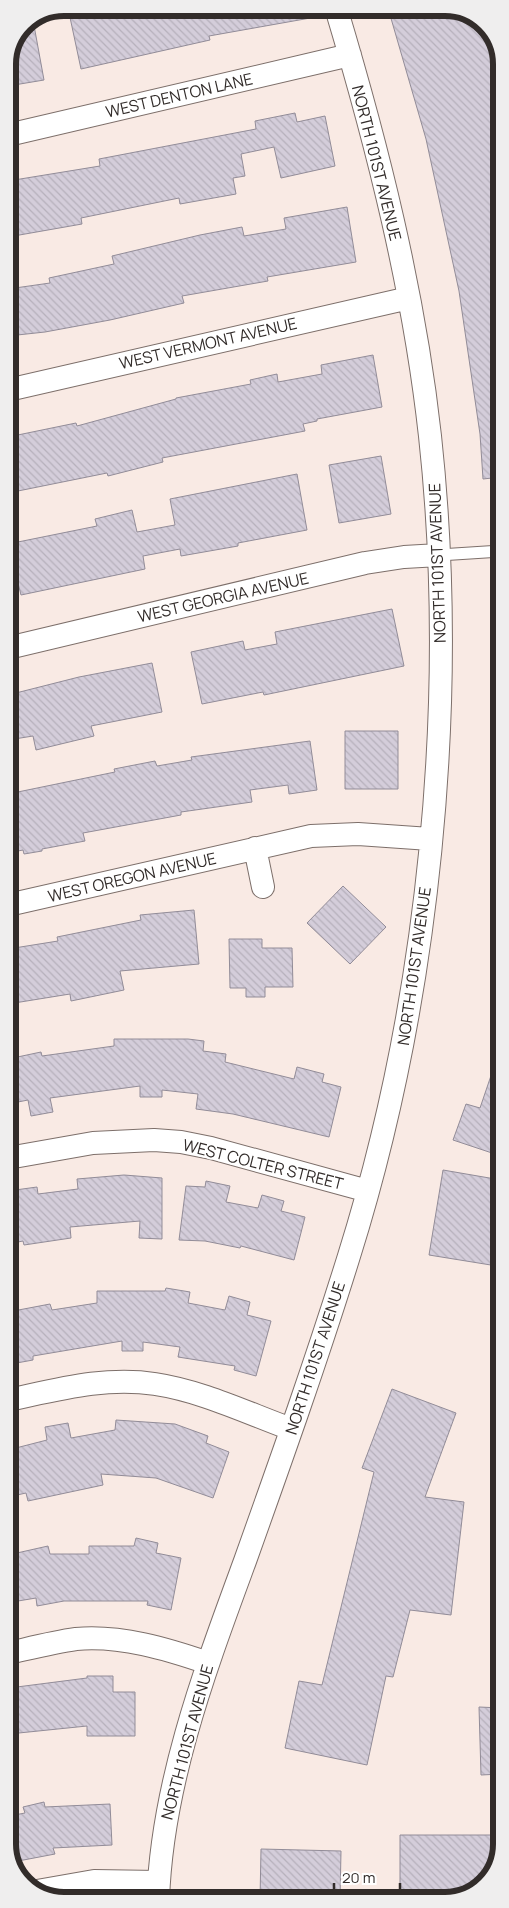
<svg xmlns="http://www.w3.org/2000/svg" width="509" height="1908" font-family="Manrope,sans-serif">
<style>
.building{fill:url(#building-back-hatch);stroke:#928c98}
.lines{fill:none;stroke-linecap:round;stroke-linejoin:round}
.lane-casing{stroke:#7d6f6a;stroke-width:13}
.street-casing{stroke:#7d6f6a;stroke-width:24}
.lane{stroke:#fff;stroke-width:11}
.street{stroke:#fff;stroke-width:22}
.labels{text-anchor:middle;stroke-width:4;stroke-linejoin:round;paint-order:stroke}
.street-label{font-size:16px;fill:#322c2a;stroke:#fff}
.rim{fill:none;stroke:#322c2a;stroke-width:6}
</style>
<defs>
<pattern id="building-back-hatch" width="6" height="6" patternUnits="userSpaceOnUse" patternTransform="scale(1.25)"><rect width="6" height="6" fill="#d4cdda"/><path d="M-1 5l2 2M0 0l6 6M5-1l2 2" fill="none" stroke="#b6b0bb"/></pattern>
</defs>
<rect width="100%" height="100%" fill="#f9eae4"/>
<path class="building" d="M68 8H315L316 17 209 36 210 40 81 69Z
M388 8H452L482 22 500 53 501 477 483 479 480 434 459 291 426 139Z
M33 20 44 80 8 86V64L24 24Z
M295 113 297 122 325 116 335 166 281 178 274 147 241 154 245 176 233 178 236 194 180 204 179 198 81 218 82 224 8 237V181L100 166 99 159 256 129 255 121Z
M347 207 356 262 267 277 268 281 182 296 184 303 110 320 45 332 8 336V289L50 283 49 278 114 264 112 256 200 235 242 227 244 236 286 229 284 218Z
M373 355 382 407 317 419V421L303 424 305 431 162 458 163 462 108 476 107 473 8 493V437L76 423 77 426 176 399V398L251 384 250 380 277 374 278 382 322 374 321 365Z
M381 456 391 514 339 523 329 465Z
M297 474 307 530 238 543V546L181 556 180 549 143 556 145 569 21 595 8 544 97 526 95 519 132 510 137 532 175 525 170 499Z
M392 609 404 666 264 695 263 692 202 704 191 652 243 641 245 650 277 644 275 632Z
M152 663 162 712 91 726 94 736 36 750 33 736 8 740V695L79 677Z
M345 731H398V789H345Z
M310 741 317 790 289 794 288 785 250 790 252 802 181 812V815L83 833 85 841 42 849V851L24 854 23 850 8 853V794L115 772 114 769 155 761 157 766 192 760 191 757Z
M343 886 386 927 350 964 307 923Z
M194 910 199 964 120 971 124 990 71 1001 70 994 8 1004V949L58 941 57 937 141 920 140 915Z
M229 939H262V948H292L293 987H265V997H246V988H230Z
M114 1039H188L204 1041 203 1051 226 1054 225 1062 294 1079 297 1067 324 1074 322 1082 341 1087 329 1137 233 1114 196 1109 198 1094 162 1090V1097H140V1086L50 1098 53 1112 31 1116 28 1100 8 1104V1059L41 1052 42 1056 114 1046Z
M498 1055 501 1056V1156L453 1140 466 1104 480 1108Z
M443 1170 501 1180V1240L497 1266 429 1255Z
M124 1175 162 1178V1239L139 1238 140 1221 70 1227 71 1238 24 1245 23 1241 8 1244V1191L37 1187 38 1194 78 1189 77 1179Z
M206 1181 230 1186 226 1202 258 1208 262 1195 284 1201 281 1211 305 1217 294 1260 241 1246 240 1248 205 1241 179 1240 186 1186 205 1187Z
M166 1288 190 1292 188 1303 225 1310 229 1296 250 1302 247 1315 271 1321 256 1376 234 1370 235 1366 178 1357 180 1347 143 1342V1351H122V1341L33 1356V1360L11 1364 8 1348V1312L50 1304 52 1310 97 1303V1291H165Z
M392 1389 456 1413 425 1497 464 1502 451 1615 410 1610 393 1677 386 1676 367 1765 285 1748 299 1681 322 1685 374 1472 362 1468Z
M116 1420 175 1424 208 1436 206 1443 229 1452 213 1498 156 1478 101 1474 103 1485 28 1501 26 1493 8 1497V1450L47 1440 45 1427 68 1423 71 1438 115 1430Z
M136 1538 158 1543 156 1553 181 1558 171 1610 147 1605 148 1601H64L37 1606 36 1598 12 1602 8 1587V1555L48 1546 50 1554H89V1546H134Z
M87 1676H113V1692H135V1736H87V1726L9 1734V1688L87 1678Z
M479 1707 501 1708V1774L481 1775Z
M44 1802 45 1807 110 1804 112 1845 53 1848 55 1854 13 1862 9 1846V1816L25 1813 23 1807Z
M400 1835H501L502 1844 488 1881 456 1899 400 1900Z
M261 1849 341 1851 340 1900H260Z"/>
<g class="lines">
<defs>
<path id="lane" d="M439 555 501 551"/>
<path id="street" d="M8 135 350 55
M8 390 409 298
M8 648 365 563 404 557 439 555
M255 848 263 887
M8 905 311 836 358 834 430 839
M8 1158 93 1143 154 1140 181 1142 211 1148 368 1191
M8 1400C56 1390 105 1376 155 1384 202 1391 247 1413 291 1429
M9 1653C31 1648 54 1642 76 1639 121 1635 167 1649 208 1663
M37 1891 94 1881 158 1882
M158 1900C162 1783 205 1670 245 1561 281 1460 317 1359 349 1256 429 1001 459 702 430 436 414 291 378 148 336 8"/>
</defs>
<use href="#lane" class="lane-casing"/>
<use href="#street" class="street-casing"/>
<use href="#lane" class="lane"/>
<use href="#street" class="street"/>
</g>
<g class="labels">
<g class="street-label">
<text transform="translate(179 95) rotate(-13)" y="6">WEST DENTON LANE</text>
<text transform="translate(377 163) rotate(76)" y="6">NORTH 101ST AVENUE</text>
<text transform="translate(208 343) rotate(-13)" y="6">WEST VERMONT AVENUE</text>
<text transform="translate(437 563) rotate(-92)" y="6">NORTH 101ST AVENUE</text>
<text transform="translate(223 597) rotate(-13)" y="6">WEST GEORGIA AVENUE</text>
<text transform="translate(132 877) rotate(-13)" y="6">WEST OREGON AVENUE</text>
<text transform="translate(414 966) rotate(-82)" y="6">NORTH 101ST AVENUE</text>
<text transform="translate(263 1164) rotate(14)" y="6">WEST COLTER STREET</text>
<text transform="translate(315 1358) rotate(-72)" y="6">NORTH 101ST AVENUE</text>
<text transform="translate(187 1742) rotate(-75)" y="6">NORTH 101ST AVENUE</text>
</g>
</g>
<path d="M0 0H509V1908H0ZM64 16H445A48 48 0 0 1 493 64V1844A48 48 0 0 1 445 1892H64A48 48 0 0 1 16 1844V64A48 48 0 0 1 64 16Z" fill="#efeeee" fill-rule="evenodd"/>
<path class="rim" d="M64 16H445A48 48 0 0 1 493 64V1844A48 48 0 0 1 445 1892H64A48 48 0 0 1 16 1844V64A48 48 0 0 1 64 16Z"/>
<path d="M334 1883v8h66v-8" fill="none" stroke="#322c2a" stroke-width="2.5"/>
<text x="342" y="1883" font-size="15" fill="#322c2a" stroke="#ffffff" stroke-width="4" paint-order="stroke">20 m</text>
</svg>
